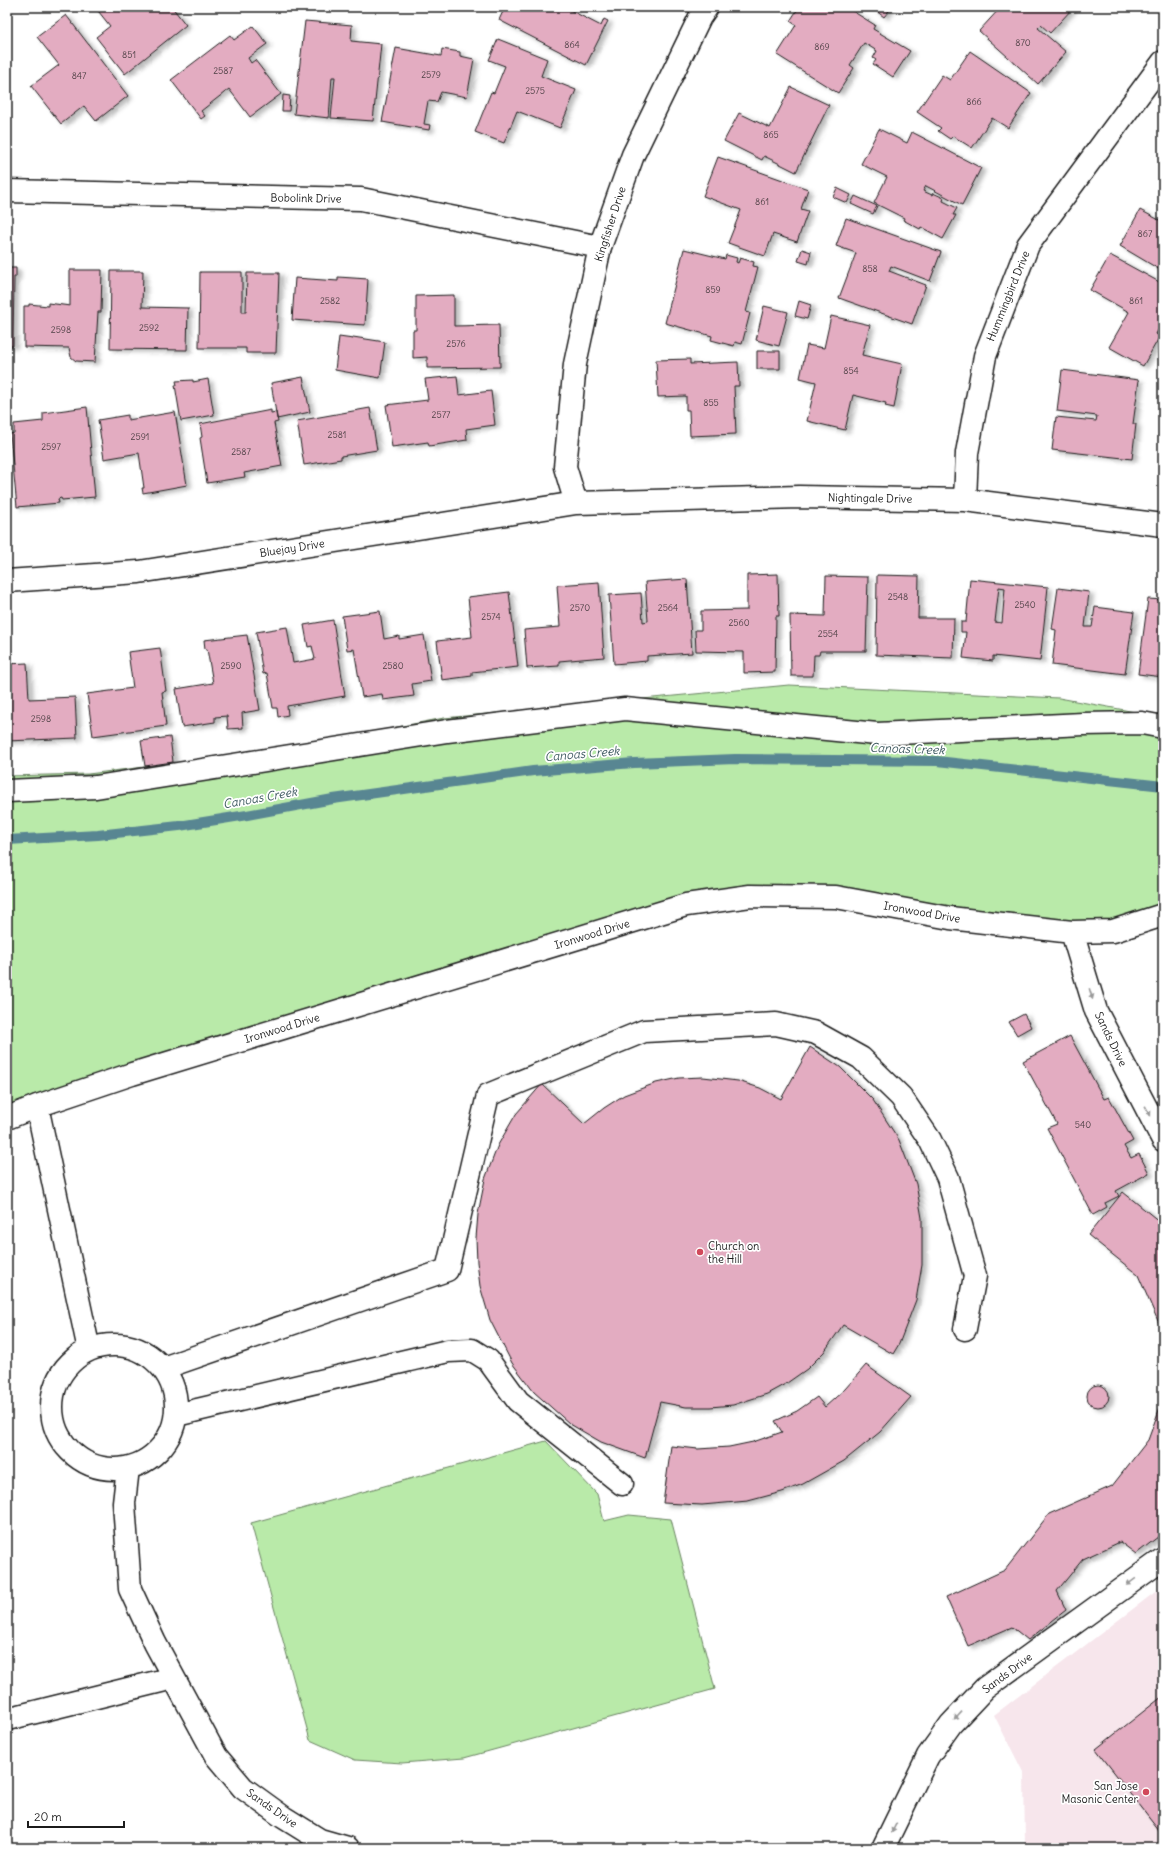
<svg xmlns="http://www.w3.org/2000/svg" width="1170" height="1855" font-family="Delius,sans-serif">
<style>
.built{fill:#f7e6ec}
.green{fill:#b9eaa9;stroke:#6a8362}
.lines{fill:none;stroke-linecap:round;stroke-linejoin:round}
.stream{stroke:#598692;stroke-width:10}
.building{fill:#e3acc1;stroke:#1c1c1c;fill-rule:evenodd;filter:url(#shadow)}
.minor-casing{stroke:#1c1c1c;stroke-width:25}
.minor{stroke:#fff;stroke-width:22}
.oneway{fill:#999}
.poi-dot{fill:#d1495b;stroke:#fff;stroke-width:1.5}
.labels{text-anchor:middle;stroke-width:3.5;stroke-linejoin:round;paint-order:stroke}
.number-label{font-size:9px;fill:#4e4045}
.street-label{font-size:11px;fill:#1c1c1c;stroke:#fff}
.poi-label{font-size:11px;fill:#1c1c1c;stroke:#fff;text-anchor:start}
.water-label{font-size:12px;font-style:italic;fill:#3f5a61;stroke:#fff}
</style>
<defs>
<filter id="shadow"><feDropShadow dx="4.5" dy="2.5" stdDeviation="2" flood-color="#0004"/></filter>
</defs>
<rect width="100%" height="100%" fill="#fff"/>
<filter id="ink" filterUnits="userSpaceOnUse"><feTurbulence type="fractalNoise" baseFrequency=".025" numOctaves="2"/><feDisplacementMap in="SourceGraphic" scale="8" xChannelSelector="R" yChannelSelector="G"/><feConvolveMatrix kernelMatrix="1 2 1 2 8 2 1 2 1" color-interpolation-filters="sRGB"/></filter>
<g filter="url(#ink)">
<path class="built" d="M1163 1586V1848H1025L1024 1774 994 1715Z"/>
<path class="green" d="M789 685 1059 698 1163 717V915L1113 931 836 897 686 905 7 1121V776L88 774 273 751 444 718Z
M546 1441 597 1494 604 1521 629 1515 671 1519 715 1689 464 1758 402 1763 355 1760 310 1740 251 1523Z"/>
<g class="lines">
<path class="stream" d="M7 840 98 835 179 826 247 815 333 799 533 771 634 763 735 759 937 761 1163 786"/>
</g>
<path class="building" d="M95 7H172L186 25 125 74 96 37 110 26Z
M505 7H571L570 10 601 26 604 19 608 21 586 65 499 20Z
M799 7H846L875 25 873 29 910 51 893 77 873 64 876 60 873 58 877 51 864 43 850 65 854 68 838 93 777 55 796 25 790 21Z
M871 7H892L884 17Z
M1001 7H1070L1072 9 1050 33 1041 25 1038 28 1066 52 1038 84 979 31Z
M66 15 128 96 96 121 84 106 61 124 31 86 59 65 37 37Z
M305 21 352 25 351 41 381 44 373 121 331 118 335 77H332L329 118 294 114Z
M253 26 267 44 248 58 251 63 255 60 281 94 250 117 229 89 201 111 205 116 201 119 171 80 230 35 234 40Z
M498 39 547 59 541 76 576 90 560 128 517 111 504 143 475 132 491 92 494 93 505 66 489 60Z
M396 48 441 56 442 49 460 52V56L474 59 467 97 441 92 437 102 428 101 424 124 430 125 429 130 382 122Z
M970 51 1031 93 1008 128 992 118 972 148 953 136 950 139 938 131 941 128 917 112 942 75 950 80Z
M791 87 829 105 796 172 764 156 762 160 724 141 739 113 770 128Z
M283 95 290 96 289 111H282Z
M879 129 907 143 912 132 981 168 962 205 926 186 923 191 932 195 933 193 944 198 943 201 957 208 953 215H956L943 239 921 227 920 229 903 220 904 218 874 203 887 177 861 164Z
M718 157 808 189 801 209 808 211 797 242 773 234 765 256 728 243 741 210 703 196Z
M837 188 851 195 847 203 833 197Z
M855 196 877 206 873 214 851 204Z
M1140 210 1163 222V275L1161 274 1162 271 1120 246Z
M846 218 941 252 930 281 891 266 889 271 926 285 912 324 839 298 856 253 836 246Z
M684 249 725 259 726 255 737 258 736 262 738 263 740 258 754 262 753 266 758 267 746 312 750 313 742 344 735 342 734 346 711 340 712 336 665 323Z
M802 249 811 252 808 264 798 261Z
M1110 255 1163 284V321L1156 334 1160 336 1143 366 1109 347 1129 312 1090 290Z
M7 268H16V277H14L13 346H7Z
M70 270H102L101 312H98L95 362 76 361 71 357 69 348 24 347V306H29V304L48 306V303L70 306Z
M111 271H143L142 307 188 308 187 350 110 349Z
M200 272H242V312H246L247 273H279L276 353H246V348H199Z
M338 277 368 279 365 325 292 320 295 278 338 281Z
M454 295V326L499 325 500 367 427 368V357L413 358V330H416V296Z
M799 301 811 305 807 319 795 316Z
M764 306 788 312 779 346 756 340Z
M831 316 870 325 862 355 902 364 894 408 885 406 886 403 853 395 845 430 807 421 816 382 800 378 807 345 824 348Z
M339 337 353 339V337L385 342 380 378 335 370Z
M757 351H780V369H757Z
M690 359V364L738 362 739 386H734L736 434 690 436 689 410H686V396L658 397 656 360Z
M1062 370 1139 380 1133 424H1136L1132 459 1052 450 1056 417 1096 421 1097 416 1057 411Z
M457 376 459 395 491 391 495 425 466 429 467 440 429 446 428 442 392 447 386 405 428 400 425 379Z
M303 377 310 412 277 419 271 383Z
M208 379 214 415 181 421 175 385H177L176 381 193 380V382Z
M87 407 95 497 62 500 61 498 58 499 59 503 17 507 10 434 14 433V424L43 421V413Z
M370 408 377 450 341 456V459L304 465 297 421Z
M271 410V413L276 412 278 422 274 423 282 466 244 473 245 477 207 483 200 438 202 437 200 424Z
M175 412 187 485 143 493 142 488H144L139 453 104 459 98 420 128 415V420Z
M778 574 779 616H776L775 672 744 673V652L696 651 695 630H701V611L747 610V575Z
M877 575 919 576 918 618H954L953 658 876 655Z
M826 576 868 577 866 651H820L819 655H814L813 676H791L790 615 825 616Z
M687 579 692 653 647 656V661L614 664 609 595 641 593 643 622 648 621 645 582Z
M970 579 1048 587 1040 661 993 656V661L963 658 966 632H961V622H966ZM999 587 1005 588 1002 623 995 622Z
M599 582 604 657 559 661V666L527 668 524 630 560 627 557 585Z
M1058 588 1089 592 1085 627H1092L1095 607 1134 612 1125 674 1052 665 1056 630 1052 629Z
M509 592 518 667 472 672V676L442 680 437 641 472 637 468 597Z
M1148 599 1163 600V677L1138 674Z
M380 611 384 639 399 636V639L424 635 431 681 412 684 414 696 383 700 382 694 362 697 354 649 347 650 342 616Z
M333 620 345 696 287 706 288 715 278 717 277 708H273L267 673 263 674 256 632 287 627 293 663 315 659 312 646 308 647 304 625Z
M247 635 260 710 242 713 243 728 228 729 227 716 215 717V722L182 727 176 689 213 683 207 649H205L204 640Z
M160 648 166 691 162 692 166 726 93 736 87 694 133 688 128 652Z
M27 663 29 699 75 697 77 738 7 741V664Z
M170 737 173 762 145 766 141 741Z
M1024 1014 1031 1027 1017 1035 1009 1022Z
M1070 1036 1104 1099 1109 1097 1133 1141 1124 1146 1131 1158 1139 1154 1149 1173 1116 1191 1119 1196 1105 1203 1107 1207 1093 1215 1047 1128 1057 1124 1023 1061Z
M810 1047 840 1067 873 1100 899 1140 916 1184 922 1218V1265L916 1300 899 1344 893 1354 843 1325 824 1352 807 1369 787 1383 767 1394 733 1405 710 1407H686L660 1402 645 1458 601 1442 570 1424 534 1392 512 1363 490 1320 480 1286 477 1262 476 1238 478 1214 485 1179 498 1145 516 1114 542 1084 584 1124 604 1108 624 1095 656 1083 679 1078 703 1077 738 1081 760 1088 781 1099Z
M1123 1192 1160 1222 1163 1220V1343L1161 1328 1138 1275 1088 1235Z
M866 1365 911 1397 880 1432 844 1461 803 1484 782 1492 748 1501 702 1505 663 1503 671 1446 698 1449 729 1447 753 1442 782 1432 775 1421 797 1411 817 1397 825 1407 845 1389Z
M1087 1396a11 11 0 1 1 22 0a11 11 0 1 1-22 0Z
M1163 1399V1533L1136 1554 1120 1542 1083 1559 1057 1591 1066 1610 1028 1640 1012 1627 968 1646 946 1597 1005 1570 1049 1514 1112 1486 1148 1440Z
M1163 1696V1835L1096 1749Z"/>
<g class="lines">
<defs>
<path id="minor" d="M7 191 361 199 600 247
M965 500 967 453 985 356 1028 245 1163 62
M576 503 565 467 575 364 600 247 633 155 700 17 707 7
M7 581 139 572 576 503 799 497 965 500 1163 525
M7 791 96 787 447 731 625 709 877 734 1083 724 1142 723 1163 727
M1072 932 1096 1011 1163 1140
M37 1106 89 1350
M7 1118 37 1106 132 1074 686 905 750 896 836 897 950 918 1072 932 1113 931 1163 915
M52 1407a62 62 0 1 1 124 0a62 62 0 1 1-124 0Z
M163 1368 447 1270 488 1095 644 1031 776 1024 816 1033 861 1058 901 1097 930 1140 948 1178 975 1276 965 1329
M176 1415 448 1351 472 1350 488 1360 518 1401 622 1484
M128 1468 124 1503 130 1589 155 1643 216 1756 243 1788 283 1817 320 1840 348 1848
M7 1719 173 1678
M883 1848 928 1756 951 1724 985 1688 1163 1559"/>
</defs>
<use href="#minor" class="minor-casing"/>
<use href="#minor" class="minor"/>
</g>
<defs><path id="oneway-solid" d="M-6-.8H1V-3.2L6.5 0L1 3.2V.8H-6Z"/></defs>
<g class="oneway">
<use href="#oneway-solid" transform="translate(1091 994) rotate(73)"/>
<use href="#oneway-solid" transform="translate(1148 1111) rotate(61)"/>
<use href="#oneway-solid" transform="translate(1131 1582) rotate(144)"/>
<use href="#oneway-solid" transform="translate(958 1716) rotate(133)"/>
<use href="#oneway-solid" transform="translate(894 1828) rotate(117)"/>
</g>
</g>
<g class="poi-dot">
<circle cx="700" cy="1252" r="4"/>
<circle cx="1146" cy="1792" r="4"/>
</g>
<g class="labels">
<g class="number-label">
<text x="1023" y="46">870</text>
<text x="572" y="48">864</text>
<text x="822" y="50">869</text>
<text x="129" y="58">851</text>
<text x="223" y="74">2587</text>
<text x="431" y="78">2579</text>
<text x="79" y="79">847</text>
<text x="535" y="94">2575</text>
<text x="974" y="105">866</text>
<text x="771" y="138">865</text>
<text x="762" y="205">861</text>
<text x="1145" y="237">867</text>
<text x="870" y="272">858</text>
<text x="713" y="293">859</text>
<text x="330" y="304">2582</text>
<text x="1136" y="304">861</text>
<text x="149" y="331">2592</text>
<text x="61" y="333">2598</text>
<text x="456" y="347">2576</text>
<text x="851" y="374">854</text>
<text x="711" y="406">855</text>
<text x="441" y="418">2577</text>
<text x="337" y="438">2581</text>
<text x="140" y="440">2591</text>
<text x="51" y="450">2597</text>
<text x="241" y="455">2587</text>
<text x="898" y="600">2548</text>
<text x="1025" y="608">2540</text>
<text x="580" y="611">2570</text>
<text x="668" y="611">2564</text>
<text x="491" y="620">2574</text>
<text x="739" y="626">2560</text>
<text x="828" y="637">2554</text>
<text x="231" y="669">2590</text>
<text x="393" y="669">2580</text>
<text x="41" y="722">2598</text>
<text x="1083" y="1128">540</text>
</g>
<g class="street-label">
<text transform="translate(306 198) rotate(1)" y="4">Bobolink Drive</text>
<text transform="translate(610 224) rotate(-72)" y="4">Kingfisher Drive</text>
<text transform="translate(1008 296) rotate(-68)" y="4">Hummingbird Drive</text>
<text transform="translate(870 498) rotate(1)" y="4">Nightingale Drive</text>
<text transform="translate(292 548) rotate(-9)" y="4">Bluejay Drive</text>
<text transform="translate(922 912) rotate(10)" y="4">Ironwood Drive</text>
<text transform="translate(592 934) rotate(-17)" y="4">Ironwood Drive</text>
<text transform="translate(282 1028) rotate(-17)" y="4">Ironwood Drive</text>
<text transform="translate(1111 1039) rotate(64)" y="4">Sands Drive</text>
<text transform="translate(1007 1673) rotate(-37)" y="4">Sands Drive</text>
<text transform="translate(272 1808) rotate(35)" y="4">Sands Drive</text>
</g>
<g class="poi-label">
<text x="708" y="1250">Church on<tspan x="708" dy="13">the Hill</tspan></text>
<text x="1138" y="1790" text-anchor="end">San Jose<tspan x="1138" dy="13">Masonic Center</tspan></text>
</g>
<g class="water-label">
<text transform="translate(907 749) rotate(2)" y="4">Canoas Creek</text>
<text transform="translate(582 754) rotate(-5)" y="4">Canoas Creek</text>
<text transform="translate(260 798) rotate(-10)" y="4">Canoas Creek</text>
</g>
</g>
<rect width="1170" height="1855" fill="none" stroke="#fff" stroke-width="24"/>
<rect x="12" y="12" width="1146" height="1831" fill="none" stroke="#1c1c1c" stroke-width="1.5" filter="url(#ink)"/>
<path d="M28 1821v6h96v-6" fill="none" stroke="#1c1c1c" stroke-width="2"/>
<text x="34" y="1821" font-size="12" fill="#1c1c1c" stroke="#ffffff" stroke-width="3" paint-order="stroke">20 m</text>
</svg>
